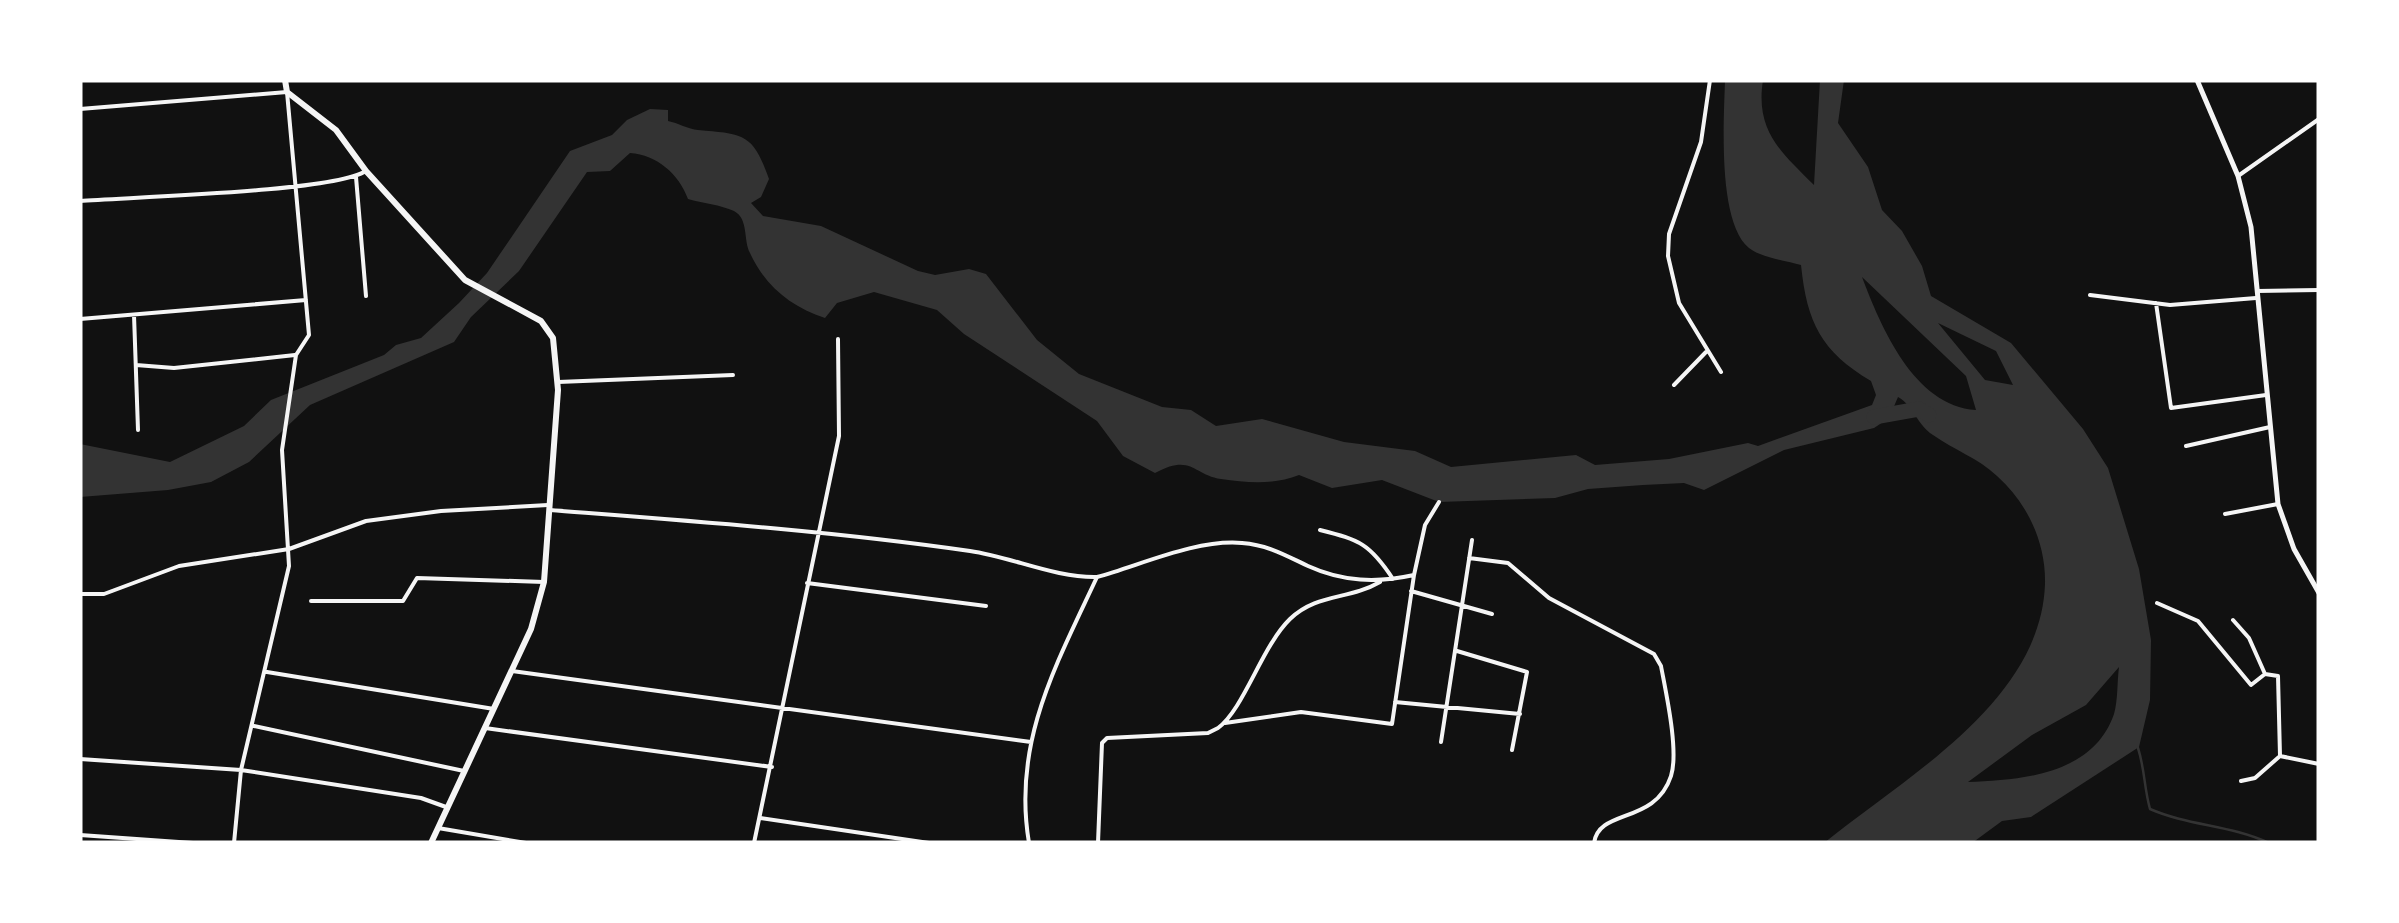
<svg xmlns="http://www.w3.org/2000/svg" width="2399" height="923" font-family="Overpass,sans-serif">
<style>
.water{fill:#333;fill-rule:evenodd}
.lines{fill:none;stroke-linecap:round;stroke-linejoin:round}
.stream{stroke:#333;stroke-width:2.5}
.river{stroke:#333;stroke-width:15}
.minor{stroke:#f5f5f5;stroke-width:4}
.tertiary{stroke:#f5f5f5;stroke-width:5}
.trunk{stroke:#f5f5f5;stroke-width:6}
</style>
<rect width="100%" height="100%" fill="#111"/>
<path class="water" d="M1725 80H1763C1755 131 1781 152 1814 185L1820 80H1844L1838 123 1868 167 1882 210 1902 231 1922 266 1931 296 2011 343 2083 429 2108 468 2139 569 2151 640 2150 700 2139 747 2031 817 2002 821 1972 843H1824C1907 776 2041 701 2045 584 2046 543 2028 504 1997 476 1978 458 1954 450 1933 435 1917 425 1914 406 1898 397L1889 418 1874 428 1784 450 1704 490 1684 483 1643 485 1588 489 1555 498 1439 502 1382 480 1332 488 1299 475C1274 485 1248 483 1221 479 1193 475 1192 453 1155 473L1123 456 1097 421 964 334 937 310 874 292 837 303 825 318C791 307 765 286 750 253 743 240 749 219 734 211 721 205 702 203 688 199 679 174 657 155 630 153L610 171 587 172 519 271 471 317 454 342 310 405 249 462 211 482 168 490 80 497V444L170 462 244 426 271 400 384 355 396 345 421 338 459 303 487 273 570 151 612 135 627 120 650 109 668 110V121C678 123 688 129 698 130 745 134 753 134 769 179L761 197 751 203 763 216 821 226 918 271 935 275 969 269 986 274 1037 340 1079 374 1162 407 1191 410 1216 426 1262 419 1344 442 1415 451 1451 467 1576 455 1595 465 1669 459 1748 443 1758 446 1872 405 1876 395 1871 381C1821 351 1807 323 1801 265 1786 261 1760 257 1749 248 1717 221 1724 119 1725 80ZM1862 277 1966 376 1976 410C1914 406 1881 327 1862 277ZM1938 323 1996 351 2013 385 1985 380ZM2119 667C2117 682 2118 700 2114 714 2093 775 2021 780 1968 782L2032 735 2086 705Z"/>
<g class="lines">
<path class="stream" d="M2138 748C2145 770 2144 788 2150 809 2189 826 2231 825 2269 843"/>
<path class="river" d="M1874 417 1919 409 1929 415"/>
<path class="minor" d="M1710 80 1701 142 1669 234 1668 256 1679 303 1721 372
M80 109 287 92 309 335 296 355 282 450 289 566 241 770 234 843
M2238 176 2319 119
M356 177 366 296
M80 201C132 197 333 192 366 171
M2257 291 2319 290
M2090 295 2170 305 2256 298
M2156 303 2171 408 2266 395
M134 315 138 430
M80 319 306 300
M136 365 174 368 295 355
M558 382 733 375
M1674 385 1706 352
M2186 446 2270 427
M550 510C691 521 831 531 970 551 1012 557 1055 578 1097 577 1141 565 1196 539 1242 543 1268 545 1285 555 1308 566 1343 582 1377 583 1414 575L1425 525 1439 502
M2225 514 2278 504
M1320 530C1360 540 1370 544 1393 579
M1469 558 1508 563 1549 598 1654 654 1661 666C1666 693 1679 751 1671 776 1655 825 1599 808 1594 843
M807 583 986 606
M1411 591 1492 614
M80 594H104L179 566 289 549 366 521 441 511 548 505
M311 601H403L417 578 544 582
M2157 603 2198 621 2251 685 2265 674 2278 676 2280 756
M2233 620 2249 638 2265 674
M1457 651 1527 672 1512 750
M512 671 1031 742
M267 672 494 709
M1395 702 1520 714
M1225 723 1301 712 1392 724 1414 575
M254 726 464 771
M485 728 772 767
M1441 742 1472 540
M80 759 241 770 421 798 446 807
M2241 781 2255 778 2280 756 2319 764
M760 818 929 843
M438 828 526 843
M80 835 193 843
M754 843 839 436 838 339
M1029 843C1012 743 1056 665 1097 577
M1098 843 1102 743 1107 738 1208 733 1218 728C1244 709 1262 646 1290 619 1317 593 1349 600 1380 582"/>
<path class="tertiary" d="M2197 80 2238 176 2251 227 2278 504 2294 549 2319 593"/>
<path class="trunk" d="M285 80 287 92 336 130 366 171 465 280 541 321 553 338 558 390 544 582 531 629 431 843"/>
</g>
<rect width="2399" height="923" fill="none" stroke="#ffffff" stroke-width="165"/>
</svg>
